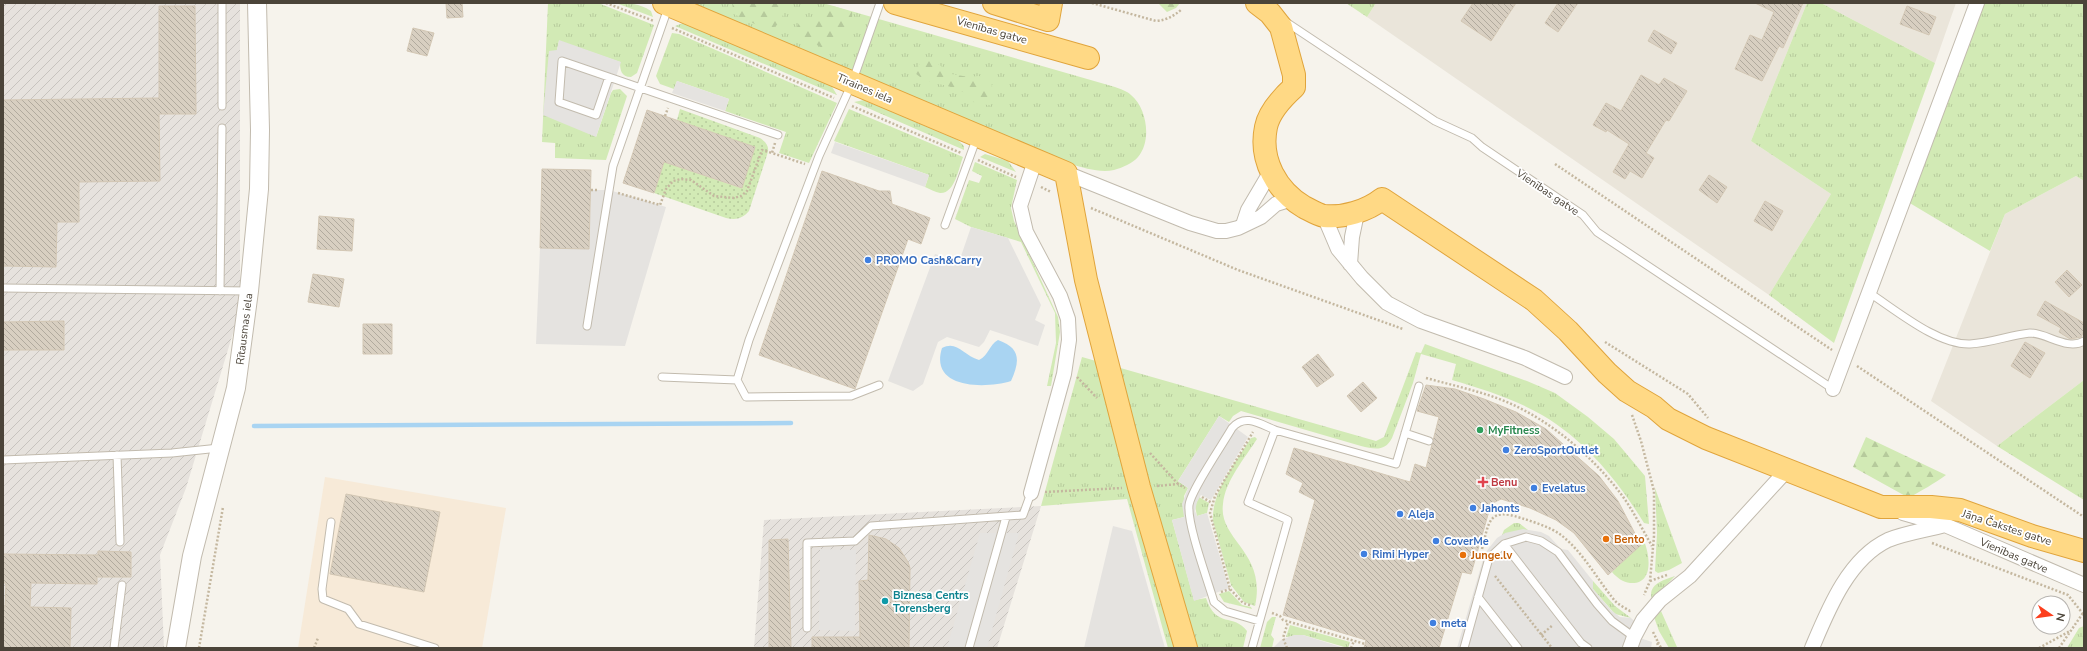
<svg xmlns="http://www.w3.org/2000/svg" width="2087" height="651" font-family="'Nunito Sans',sans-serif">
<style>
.residential{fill:#eae5da}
.commercial{fill:#f7ead8}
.industrial{fill:url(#industrial-furrows)}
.grass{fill:url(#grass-tufts)}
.forest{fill:url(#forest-firs)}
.park{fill:url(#park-dots)}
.parking{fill:#e5e3e0}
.water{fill:#a9d4f2}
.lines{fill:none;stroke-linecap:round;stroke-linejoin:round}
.stream{stroke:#a9d4f2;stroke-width:4.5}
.building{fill:url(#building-back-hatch);stroke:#d3c7b4}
.service-casing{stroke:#c2bbae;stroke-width:9}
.minor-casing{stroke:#c2bbae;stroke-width:16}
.tertiary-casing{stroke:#c2bbae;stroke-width:20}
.trunk-casing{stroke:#e0a43c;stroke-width:24}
.path{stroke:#c4b79f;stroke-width:2.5;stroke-dasharray:2 2;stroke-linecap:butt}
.service{stroke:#fff;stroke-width:7}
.minor{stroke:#fff;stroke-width:14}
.tertiary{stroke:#fff;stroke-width:18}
.trunk{stroke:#ffd985;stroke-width:22}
.shop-dot{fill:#3f7fe0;stroke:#fff;stroke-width:1.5}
.leisure-dot{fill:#2e9e5b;stroke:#fff;stroke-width:1.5}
.health-dot{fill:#e0444e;stroke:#fff;stroke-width:1.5}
.food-dot{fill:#e8710a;stroke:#fff;stroke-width:1.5}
.culture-dot{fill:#0f9aa8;stroke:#fff;stroke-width:1.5}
.labels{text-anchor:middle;stroke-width:3.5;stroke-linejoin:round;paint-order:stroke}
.street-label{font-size:11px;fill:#4b4439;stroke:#fff}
.shop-label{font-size:11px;font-weight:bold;fill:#366cbe;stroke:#fff;text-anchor:start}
.leisure-label{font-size:11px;font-weight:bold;fill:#27864d;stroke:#fff;text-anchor:start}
.health-label{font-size:11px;font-weight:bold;fill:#be3a42;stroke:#fff;text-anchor:start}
.food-label{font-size:11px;font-weight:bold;fill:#c56008;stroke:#fff;text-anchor:start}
.culture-label{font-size:11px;font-weight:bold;fill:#0d838f;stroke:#fff;text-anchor:start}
</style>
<defs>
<pattern id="industrial-furrows" width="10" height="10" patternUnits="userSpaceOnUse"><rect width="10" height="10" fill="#e6e2dd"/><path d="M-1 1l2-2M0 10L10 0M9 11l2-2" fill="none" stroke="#c7c3be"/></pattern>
<pattern id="grass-tufts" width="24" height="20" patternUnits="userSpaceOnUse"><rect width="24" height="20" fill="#d2eab5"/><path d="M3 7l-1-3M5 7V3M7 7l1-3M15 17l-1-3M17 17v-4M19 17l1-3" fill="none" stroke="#b6ca9c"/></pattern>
<pattern id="forest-firs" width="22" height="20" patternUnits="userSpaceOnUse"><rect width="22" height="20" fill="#d2eab5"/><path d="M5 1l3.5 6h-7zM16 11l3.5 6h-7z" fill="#b6ca9c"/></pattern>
<pattern id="park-dots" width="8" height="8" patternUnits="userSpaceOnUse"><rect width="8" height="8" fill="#d2eab5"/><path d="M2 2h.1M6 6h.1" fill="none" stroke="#b6ca9c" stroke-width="1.8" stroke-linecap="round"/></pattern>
<pattern id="building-back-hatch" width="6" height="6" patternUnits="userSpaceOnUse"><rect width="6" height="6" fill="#d8cfc1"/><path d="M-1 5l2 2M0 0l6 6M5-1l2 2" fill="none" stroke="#b1aa9e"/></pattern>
</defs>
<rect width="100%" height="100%" fill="#f6f3ec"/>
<path class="residential" d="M1376 3H1807L1751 141 1831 194 1769 295 1367 17Z
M1821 3H1956L1935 63Z
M2076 176 2084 181V380L1997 446 1931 401 2005 214Z"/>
<path class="commercial" d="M325 477 506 508 482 648H298Z"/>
<path class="industrial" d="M3 3H240V310L186 488 160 555 164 648H3Z
M1041 506 997 648H754L764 520Z"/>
<path class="grass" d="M548 3H598L654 25 637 73 631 77C621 77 620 70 620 62L559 41 557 50 596 137 611 93 613 90 620 89 627 96 606 160 555 158V143L542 142Z
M616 3C629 3 639 3 651 11L653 17Z
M689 3H823L1115 87C1120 89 1127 91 1131 95 1147 108 1152 141 1138 157 1133 163 1122 168 1114 170 1100 173 1084 168 1071 164Z
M1346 3H1376L1367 17Z
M1807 3H1821L1935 63 1834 343 1769 295 1831 194 1751 141Z
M1984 3H2084V181L2076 176 2005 214 1990 251 1908 202Z
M683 23 831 85 837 95 675 26Z
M672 33 679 34 837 103 809 163 779 153 786 132 725 111 729 99 677 81 674 89 660 84 656 76Z
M864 100 958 140 964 146V150L854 102Z
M849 109 963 157C959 167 955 194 940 193 935 192 930 189 925 187L929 175 834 141Z
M985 154 1008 161 1016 172 980 157Z
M975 162 1017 180 1011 208 1014 221 1058 317 1060 332 1051 386H1047L1056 343 1055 313 1021 242 971 227 955 219 969 180 979 183 982 176 972 171Z
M1425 344 1527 381 1555 393 1588 417 1614 439 1645 476 1649 524 1644 523C1618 481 1585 440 1542 415 1514 399 1483 389 1452 380L1456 364 1421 354 1413 383 1392 438C1385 452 1374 449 1361 446L1241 411 1233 416 1229 422 1219 416 1178 481 1188 488 1184 496V517L1172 520 1194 600 1206 598C1216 629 1234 613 1247 631L1243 648H1168L1127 499 1041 506 1082 357 1376 441 1384 437 1416 352 1421 353Z
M2084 380V500L1997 446Z
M1255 437 1257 439C1245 458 1225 481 1223 504 1218 540 1267 552 1255 606L1244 602 1231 585 1213 521C1211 492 1236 462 1251 438Z
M1655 488 1682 563 1669 570 1658 573 1655 571 1657 533Z
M1199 497 1209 503 1207 513 1197 516 1195 506Z
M1514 523H1519L1528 530 1502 535 1504 530Z
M1644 541C1650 555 1654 585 1630 583 1623 582 1617 578 1612 572Z
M1675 576 1652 600C1647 584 1664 580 1675 576Z
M1593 581 1615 606 1631 618 1615 614 1593 589Z
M1229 591 1242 605 1251 607 1252 609 1224 602 1219 594Z
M1661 611 1677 647V648H1669L1659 631 1654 617Z
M1272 617H1276L1271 635 1274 639 1272 648H1260L1267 622Z
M1290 625 1350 642 1348 648 1303 635 1286 637Z
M2084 626V648H2067L2079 628Z"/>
<path class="forest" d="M732 3H786L781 22 773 28 759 26 734 14Z
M1158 3H1180L1176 8 1167 12Z
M833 6 852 12C854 31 840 41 824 49L810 41 793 35 799 23 813 19 820 13Z
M933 60 951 74 969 77 979 76 991 82 994 95 990 105 976 104C971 100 967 94 961 91 946 83 928 85 915 73L920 63Z
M1866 437 1946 475C1934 484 1922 490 1909 498L1853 467Z"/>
<path class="park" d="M680 109 760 138C767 143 770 147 767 155L749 211C742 219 736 220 726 218L654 193 664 162 741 188 755 147 677 120Z"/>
<path class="parking" d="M559 40 621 62 596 137 543 115 549 51 557 50Z
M677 81 729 99 725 111 672 93Z
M835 142 929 175 925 187 831 153Z
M591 190H609L666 207 625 346 536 344 540 248 589 249Z
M971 227 1008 238 1041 305 1035 320 1045 325 1038 346 990 330 984 342 979 347 947 337 938 342 923 384 913 391 888 381 935 254 959 262Z
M1219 416 1248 437 1211 500 1201 495 1197 502 1195 511 1197 516 1207 513 1229 588 1194 601 1172 520 1184 517 1182 504 1188 488 1178 481Z
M1113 526 1132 531 1165 648H1084Z
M1523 529 1541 532 1549 536 1561 549 1568 550 1593 581V589L1611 610 1620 617 1631 618 1645 631 1640 638 1652 642 1651 648H1457L1485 553 1497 538 1505 533Z
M980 533H1019L987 648H947Z
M820 549 856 550 855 631 819 630Z
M1294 635H1303L1344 648H1273L1281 640Z"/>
<path class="water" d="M998 340C1021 348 1020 361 1011 381 985 389 929 389 942 348 957 340 963 355 979 360 989 355 989 345 998 340Z"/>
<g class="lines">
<path class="stream" d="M254 426 791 423"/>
</g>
<path class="building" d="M446 3H462L463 17 447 18Z
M1473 3H1516L1491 41 1461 21Z
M1558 3H1578L1558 32 1545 23Z
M1755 3H1803L1783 48 1779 46 1762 81 1735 69 1750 35 1762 40 1774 12Z
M159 6H195L196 114H159L160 181 79 182V222H57L56 267 3 266V100L159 98Z
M1907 6 1936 17 1929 35 1900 24Z
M413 28 434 33 427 56 407 51Z
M1654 30 1677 43 1671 54 1648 41Z
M1641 75 1659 85 1664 78 1687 91 1669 121 1666 120 1646 153 1654 158 1642 178 1630 171 1625 179 1613 172 1629 144 1607 130 1606 132 1593 125 1606 103 1621 111Z
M647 110 755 147 742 188 664 162 654 193 623 183Z
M542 169 591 170 589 249 540 248Z
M822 171 879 191H890L892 204 930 218 921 244 908 239 855 389 759 355Z
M1709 175 1727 187 1717 203 1699 190Z
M1765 201 1783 211 1772 231 1754 221Z
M319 216 354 219 352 251 317 249Z
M2067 270 2082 285 2069 297 2055 282Z
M313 274 344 279 339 307 308 302Z
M2045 301 2084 323V331L2081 337 2070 339 2059 332 2061 328 2037 315Z
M64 321V350H3V322Z
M363 324H392V354H363Z
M2025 342 2045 353 2030 378 2011 366Z
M1318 354 1334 375 1317 387 1302 367Z
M1363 382 1377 398 1361 412 1347 396Z
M1426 385 1455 389 1484 399 1516 412 1546 429 1599 476 1618 501 1641 545 1608 575 1574 533 1556 520 1530 508 1501 499 1491 504 1471 574 1462 572 1439 648H1364L1366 640 1283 615 1315 500 1299 492 1303 483 1286 474 1294 448 1410 482 1415 464 1426 468 1439 417 1417 411Z
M346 494 440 512 424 592 330 574Z
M869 535 886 539 899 548 908 562 910 568 909 648H812V637H860L859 581 868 580Z
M788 539 791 648H769V540Z
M98 551 131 552V577H97V584L31 583 30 607 71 608 70 648H3V607H5L6 583H3V554L98 555Z"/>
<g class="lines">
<defs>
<path id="service" d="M1286 22 1435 121 1472 138 1482 147 1583 215 1597 232 1833 389
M609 77 596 115 559 102 562 61 778 135
M222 106V3
M945 225 977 137
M3 288 249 291
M220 291 222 128
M1868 292C1896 310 1937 345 1970 344 1991 343 2010 335 2030 333 2047 333 2068 351 2084 341
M587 326 613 166 668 8
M662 377 737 380 746 397 851 396 879 385
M737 380 749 340 819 156 852 83 880 3
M1275 430 1396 464 1419 386
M1405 433 1429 441
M117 455 120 542
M3 460 172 453 219 448
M331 522 322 589 323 599 348 609 359 624 435 648
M1504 544 1581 643 1588 648
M1478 597 1518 648
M807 628V543L855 541 871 526 1023 515 1031 493
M114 648 122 585
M969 648 1006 517
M1252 648 1288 520 1248 502 1275 430C1260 424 1245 413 1232 428 1223 444 1191 490 1189 505 1187 525 1208 581 1214 602L1225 611 1259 621
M1464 648 1489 558 1504 544 1526 537 1541 541 1558 552 1597 604 1612 621 1634 637"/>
<path id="minor" d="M1066 173 1190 223 1217 231H1226L1238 228 1261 217 1276 204 1292 199
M1324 216 1338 249 1362 278 1387 303 1421 321 1525 358 1565 377
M1243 225 1248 210 1271 171
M1350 264 1352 237 1357 213
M1833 389 1977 3
M1031 493 1064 374 1069 340 1068 319 1060 296 1026 232 1020 206 1035 161
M1903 513 1945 525 2084 585
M1630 648 1634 637 1643 620 1660 600 1690 576 1787 470
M1812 648C1828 610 1848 559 1888 540 1905 533 1927 530 1945 525"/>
<path id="tertiary" d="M176 648 192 556 236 388 249 291 259 189 260 130 257 3"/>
<path id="trunk" d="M664 3 1066 173 1086 280 1139 487 1186 648
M895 3 1088 58
M994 3 1048 20 1051 3
M1257 3 1270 13 1281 27 1294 75V87C1283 97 1269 112 1266 127 1259 160 1277 191 1304 207 1310 210 1318 215 1324 216 1343 218 1367 211 1382 199L1534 300 1568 331 1607 373 1627 391 1654 407 1668 419 1706 438 1881 507H1931L1960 510 2032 536 2084 551"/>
</defs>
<use href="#service" class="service-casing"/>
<use href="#minor" class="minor-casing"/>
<use href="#tertiary" class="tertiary-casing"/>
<use href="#trunk" class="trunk-casing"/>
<path class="path" d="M606 3 654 21
M1092 3 1156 21C1167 20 1174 16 1182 9
M672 28 834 98
M852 106 961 153
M665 116 668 108
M775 143 772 153 805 164
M978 160 1016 177
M1555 164 1832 350
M1041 187 1051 192
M591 190H599
M618 193 660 205 666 189 673 181 681 179 691 180 714 196 734 198 741 196 747 191 762 150 772 153
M1091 208 1238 270 1403 329
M1605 342 1688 394 1708 418
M1857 366 2084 517
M1077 377 1097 398
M1426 378C1448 384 1470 389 1491 396 1542 413 1589 452 1621 494 1633 510 1642 529 1652 546
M1632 415 1641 441 1654 491V536L1650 581 1644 595
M1150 453 1178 484
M1157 486 1178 484 1185 488
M1045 492 1122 488
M1202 497 1212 503
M1932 543 2068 595 2084 615
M1482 549C1489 522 1488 507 1521 518 1534 522 1550 527 1561 535 1583 552 1597 579 1615 601 1619 605 1625 608 1630 611L1632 610
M1495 576 1552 648
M1650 581 1667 575
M1221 592 1230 589
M1250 605 1243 603 1230 589 1210 513 1215 496 1253 432
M1272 613 1280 616 1283 620 1365 644
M1653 632 1657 640 1658 648
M1541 635 1553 625
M1658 642 1661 648
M199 648 223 507
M314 648 318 638
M1287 648 1283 638 1288 622
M1351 648 1354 641
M2039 648 2070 631
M2059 648 2083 613"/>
<use href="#service" class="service"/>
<use href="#minor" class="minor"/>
<use href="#tertiary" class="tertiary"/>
<use href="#trunk" class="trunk"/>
</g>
<g class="shop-dot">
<circle cx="868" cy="260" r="4"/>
<circle cx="1506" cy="450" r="4"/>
<circle cx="1534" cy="488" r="4"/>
<circle cx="1473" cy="508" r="4"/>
<circle cx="1400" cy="514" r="4"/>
<circle cx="1436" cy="541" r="4"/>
<circle cx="1364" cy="554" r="4"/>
<circle cx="1433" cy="623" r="4"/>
</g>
<circle class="leisure-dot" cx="1480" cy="430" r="4"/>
<path class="health-dot" d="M1481 476h4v4h4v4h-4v4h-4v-4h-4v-4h4z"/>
<g class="food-dot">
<circle cx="1606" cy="539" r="4"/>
<circle cx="1463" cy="555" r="4"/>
</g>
<circle class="culture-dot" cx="885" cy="601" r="4"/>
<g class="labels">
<g class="street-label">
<text transform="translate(992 30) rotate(16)" y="4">Vienības gatve</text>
<text transform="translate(865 88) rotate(23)" y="4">Tīraines iela</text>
<text transform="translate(1548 192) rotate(34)" y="4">Vienības gatve</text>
<text transform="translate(244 329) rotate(-83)" y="4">Rītausmas iela</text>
<text transform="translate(2007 527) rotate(18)" y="4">Jāņa Čakstes gatve</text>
<text transform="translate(2014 555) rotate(23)" y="4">Vienības gatve</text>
</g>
<g class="shop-label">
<text x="876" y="264">PROMO Cash&amp;Carry</text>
<text x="1514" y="454">ZeroSportOutlet</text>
<text x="1542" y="492">Evelatus</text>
<text x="1481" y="512">Jahonts</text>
<text x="1408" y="518">Aleja</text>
<text x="1444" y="545">CoverMe</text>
<text x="1372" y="558">Rimi Hyper</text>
<text x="1441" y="627">meta</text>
</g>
<g class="leisure-label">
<text x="1488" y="434">MyFitness</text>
</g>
<g class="health-label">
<text x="1491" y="486">Benu</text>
</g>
<g class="food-label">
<text x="1614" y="543">Bento</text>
<text x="1471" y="559">Junge.lv</text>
</g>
<g class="culture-label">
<text x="893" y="599">Biznesa Centrs<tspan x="893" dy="13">Torensberg</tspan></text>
</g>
</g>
<rect width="2087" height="651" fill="none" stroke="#4b4439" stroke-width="8"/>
<g transform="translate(2051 615) rotate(103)"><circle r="19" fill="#ffffff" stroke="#b7b4b0"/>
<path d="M0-3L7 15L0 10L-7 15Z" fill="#fc3f1d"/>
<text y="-6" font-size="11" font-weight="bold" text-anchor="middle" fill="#4b4439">N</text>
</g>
</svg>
